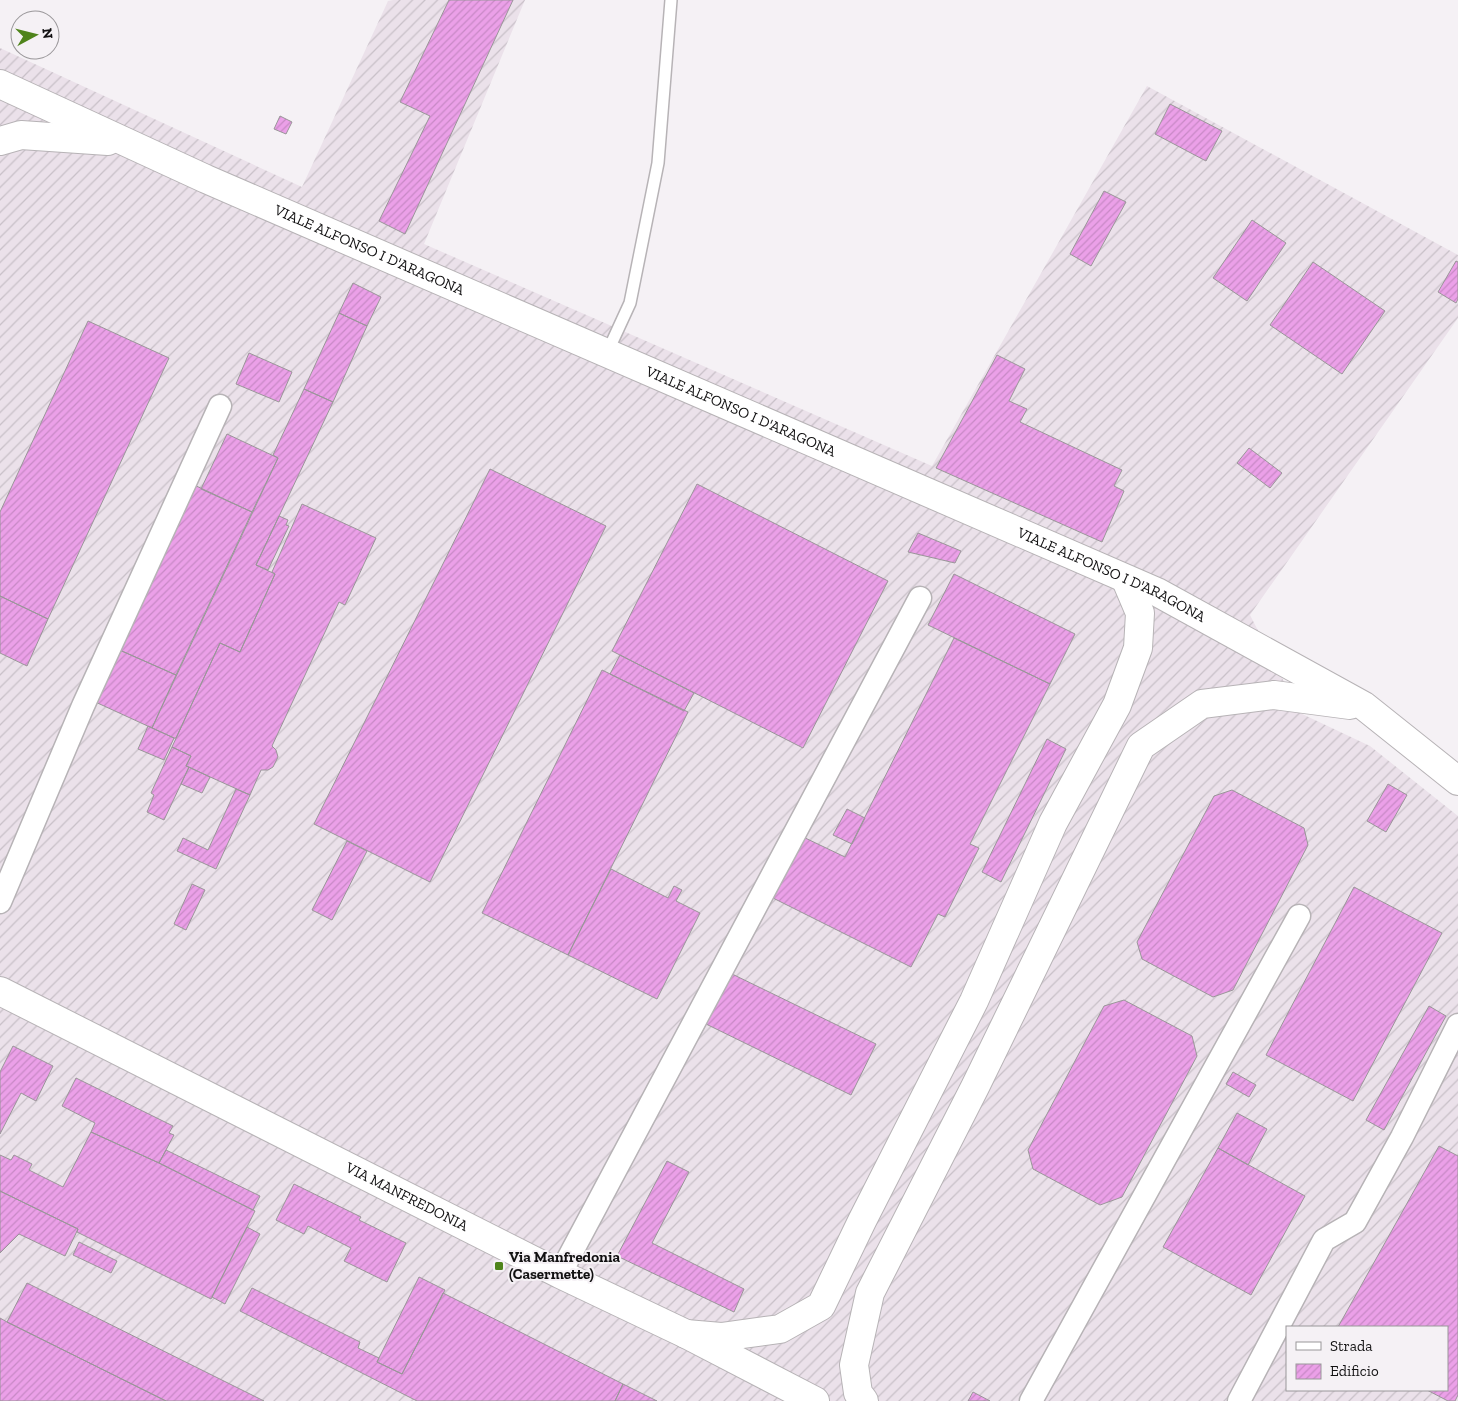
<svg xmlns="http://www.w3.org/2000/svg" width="1458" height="1401" font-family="'Zilla Slab',serif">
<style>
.industrial{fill:url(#industrial-furrows);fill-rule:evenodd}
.building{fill:url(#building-hatch);stroke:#9a9699}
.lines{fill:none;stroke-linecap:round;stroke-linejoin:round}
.service-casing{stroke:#b7b3b6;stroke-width:14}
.minor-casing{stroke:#b7b3b6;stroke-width:25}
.secondary-casing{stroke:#b7b3b6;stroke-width:30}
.service{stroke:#fff;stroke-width:11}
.minor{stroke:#fff;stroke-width:22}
.secondary{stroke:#fff;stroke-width:28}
.poi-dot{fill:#4f841b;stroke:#f5f1f5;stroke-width:2}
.labels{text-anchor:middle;stroke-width:4;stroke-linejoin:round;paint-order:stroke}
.street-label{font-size:15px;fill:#111011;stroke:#f5f1f5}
.poi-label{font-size:15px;font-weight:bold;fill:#111011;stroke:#f5f1f5;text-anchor:start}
</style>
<defs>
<pattern id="industrial-furrows" width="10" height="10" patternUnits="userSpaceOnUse" patternTransform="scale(1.25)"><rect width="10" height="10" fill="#ebe1ea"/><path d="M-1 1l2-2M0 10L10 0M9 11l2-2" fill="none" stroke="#c8c0c8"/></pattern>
<pattern id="building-hatch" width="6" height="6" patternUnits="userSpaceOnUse" patternTransform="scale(1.25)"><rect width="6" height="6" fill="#eba0e8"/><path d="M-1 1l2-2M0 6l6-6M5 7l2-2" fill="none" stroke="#c889c6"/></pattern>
</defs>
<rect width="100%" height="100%" fill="#f5f1f5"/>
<path class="industrial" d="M393 0H525L424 244 932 466 1147 86 1458 255V318L1250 615 1300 713 1370 746 1458 816V1401H0V48L302 187 388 1ZM1287 1327H1447V1390H1287Z"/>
<path class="building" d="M449 0H513L405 234 379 221 430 116 400 102Z
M1170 104 1222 131 1206 161 1155 134Z
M280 116 292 122 286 134 274 129Z
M1104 191 1126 202 1091 266 1070 254Z
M1252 220 1286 243 1247 301 1213 278Z
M1456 261 1458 262V299L1456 303 1438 292Z
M1313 262 1385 311 1342 374 1270 325Z
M353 283 381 297 367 326 339 313Z
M339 313 367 326 333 402 304 389Z
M88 321 169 358 48 619 0 596V512Z
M249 353 292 372 279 402 236 384Z
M997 355 1025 369 1009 401 1027 409 1020 422 1122 470 1114 486 1124 491 1102 542 936 468Z
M304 389 333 402 256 565 275 574 240 652 220 643 176 738H174L152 728 278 458 273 455Z
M227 434 278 458 252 512 201 489Z
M1249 448 1282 473 1270 488 1237 463Z
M490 469 606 526 430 882 314 824Z
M192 484 252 512 176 675 115 648Z
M697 484 888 581 803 748 612 651Z
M302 504 376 538 345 605 339 602 272 746 276 750 278 757 273 767 268 770H261L250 795 186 766 191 756 172 747 220 643 240 652 275 574 272 572Z
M279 516 288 520 286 525 289 526 268 570 256 565Z
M918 533 961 551 955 563 908 552Z
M954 574 1075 634 1050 684 928 625Z
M0 596 48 619 27 666 0 653Z
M954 638 1050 684 970 844 979 848 945 917 938 914 911 967 771 897 801 836 845 857Z
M115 648 176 675 152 728 91 700Z
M620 655 694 693 684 711 610 674Z
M602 670 688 712 568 955 482 913Z
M148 726 174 738 164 760 138 749Z
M1047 739 1066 749 1001 882 982 872Z
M172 747 191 756 186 766 189 767 164 820 147 812 154 795 151 793Z
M189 767 210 777 202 793 181 784Z
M1388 784 1407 795 1386 832 1367 821Z
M236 789 250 795 216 869 177 851 183 838 208 850Z
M1232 790 1304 828 1308 845 1233 990 1213 997 1142 959 1137 942 1214 796Z
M847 809 865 818 852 844 833 835Z
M347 841 367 851 332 920 312 910Z
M611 869 668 898 674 886 682 890 676 901 700 913 657 999 568 955Z
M192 884 205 890 186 930 174 924Z
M1354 887 1442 933 1353 1101 1266 1055Z
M730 973 876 1044 851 1095 706 1024Z
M1124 1000 1192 1036 1197 1056 1122 1197 1100 1205 1033 1169 1028 1150 1104 1006Z
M1429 1006 1446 1016 1384 1130 1366 1120Z
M13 1046 53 1066 36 1101 21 1093 0 1134V1072Z
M1233 1072 1256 1085 1249 1097 1226 1084Z
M76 1078 173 1126 169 1133 174 1135 159 1163 91 1132 95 1123 62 1106Z
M1237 1113 1267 1129 1248 1165 1218 1148Z
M91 1132 159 1163 255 1211 211 1299 77 1232 78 1229 0 1191V1155L11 1160 14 1155 32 1164 29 1170 63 1187Z
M1439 1146 1458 1156V1395L1455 1401H1448L1427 1390H1447V1327H1338Z
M1218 1148 1305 1196 1251 1295 1163 1247Z
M166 1150 260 1196 253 1210 159 1163Z
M667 1161 689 1172 652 1243 744 1289 734 1312 617 1256Z
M294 1184 361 1217 359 1220 406 1243 387 1282 344 1261 351 1248 308 1226 304 1234 276 1220Z
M0 1191 78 1229 65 1256 19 1234 0 1253Z
M247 1227 260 1234 225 1304 212 1297Z
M79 1242 117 1261 111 1273 73 1255Z
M419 1277 445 1290 402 1374 377 1362Z
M27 1283 264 1401H166L7 1322Z
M252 1288 360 1342 358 1348 379 1358 377 1362 402 1374 443 1293 623 1384 615 1401H417L240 1311Z
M0 1318 7 1322 166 1401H0Z
M623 1384 657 1401H615Z
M973 1392 990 1401H968Z"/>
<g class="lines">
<defs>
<path id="service" d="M607 353 630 303 658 163 671 0"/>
<path id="minor" d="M0 902 83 706 220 406
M560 1274 920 598
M1031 1401 1299 916
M1239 1401 1324 1240 1355 1222 1402 1137 1458 1025"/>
<g id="secondary">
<path id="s1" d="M0 84 206 179 1157 592 1364 706 1458 781"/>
<path d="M0 141 21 135 108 141"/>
<path id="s2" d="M0 991 560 1274 686 1334 815 1401"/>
<path d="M686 1334 721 1337 780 1329 821 1306 862 1221 974 1001 1053 823 1117 705 1138 648 1140 613 1126 580"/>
<path d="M864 1401 858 1393 854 1365 870 1293 975 1087 1141 746 1202 704 1274 695 1350 705"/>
</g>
</defs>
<use href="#service" class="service-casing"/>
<use href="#minor" class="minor-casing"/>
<use href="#secondary" class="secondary-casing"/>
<use href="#service" class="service"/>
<use href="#minor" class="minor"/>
<use href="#secondary" class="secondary"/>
</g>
<rect class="poi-dot" x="494" y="1261" width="10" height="10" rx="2.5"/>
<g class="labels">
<g class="street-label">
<text dy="5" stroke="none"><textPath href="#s1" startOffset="405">VIALE ALFONSO I D'ARAGONA</textPath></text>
<text dy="5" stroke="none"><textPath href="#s1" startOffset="810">VIALE ALFONSO I D'ARAGONA</textPath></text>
<text dy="5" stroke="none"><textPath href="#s1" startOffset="1215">VIALE ALFONSO I D'ARAGONA</textPath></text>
<text dy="5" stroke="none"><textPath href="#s2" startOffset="456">VIA MANFREDONIA</textPath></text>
</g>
<g class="poi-label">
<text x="509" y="1262">Via Manfredonia<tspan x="509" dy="17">(Casermette)</tspan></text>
</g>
</g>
<rect x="1286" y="1326" width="162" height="65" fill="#f5f1f5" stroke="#9a979a"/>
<rect x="1296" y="1342" width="25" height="8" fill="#ffffff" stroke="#9a979a"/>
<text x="1330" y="1351" font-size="15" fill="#111011">Strada</text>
<rect x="1296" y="1364" width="25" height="15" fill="url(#building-hatch)" stroke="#9a979a"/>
<text x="1330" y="1376" font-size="15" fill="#111011">Edificio</text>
<g transform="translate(35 35) rotate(83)"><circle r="24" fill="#f5f1f5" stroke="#9a979a"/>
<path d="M0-4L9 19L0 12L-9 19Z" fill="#4f841b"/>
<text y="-8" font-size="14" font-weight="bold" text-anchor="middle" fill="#111011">N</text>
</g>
</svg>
